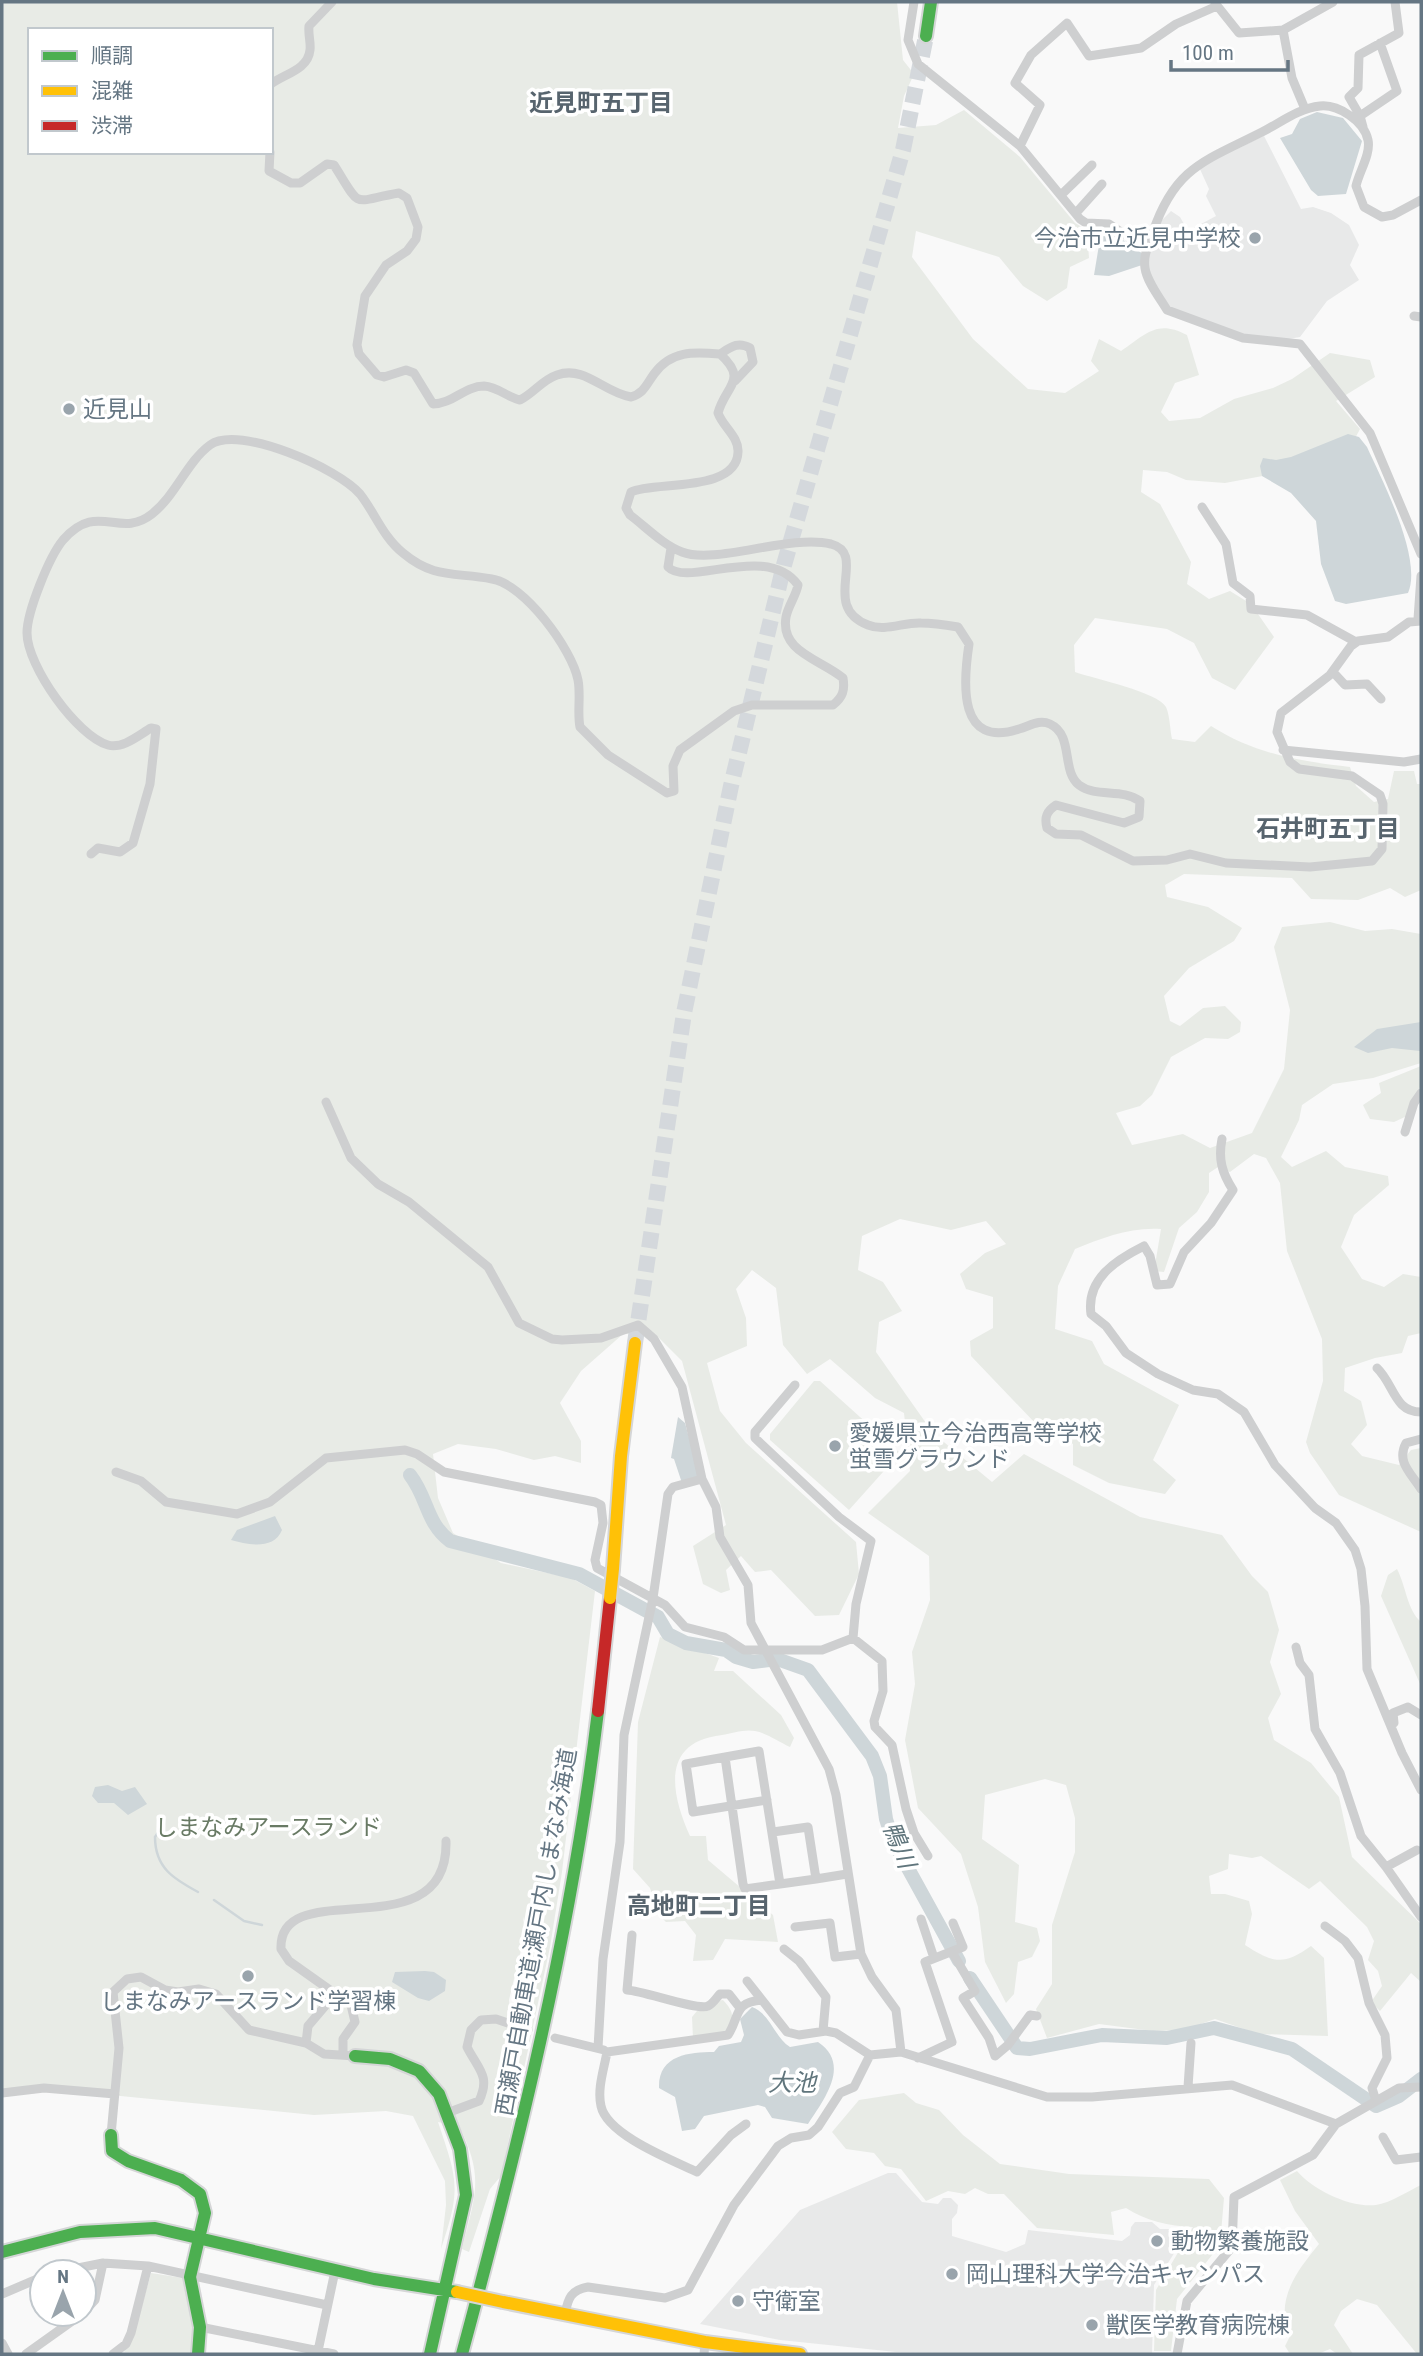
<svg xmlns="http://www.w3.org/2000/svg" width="1423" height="2356" font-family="'Roboto Condensed','Noto Sans JP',sans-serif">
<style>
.built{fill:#e8e9e9}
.green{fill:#e8ebe6;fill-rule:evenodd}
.water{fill:#ced6d9}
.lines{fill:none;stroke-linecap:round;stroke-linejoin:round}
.stream{stroke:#ced6d9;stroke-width:2.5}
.river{stroke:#ced6d9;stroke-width:14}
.highway-tunnel{stroke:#d4d8dc;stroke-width:16;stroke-dasharray:16 8;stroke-linecap:butt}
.fast-casing{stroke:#d5d6d7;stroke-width:16}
.slow-casing{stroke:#d5d6d7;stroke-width:16}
.jam-casing{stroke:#d5d6d7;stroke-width:16}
.street{stroke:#cecfd0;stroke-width:9}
.fast{stroke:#4caf50;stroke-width:12}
.slow{stroke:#ffc107;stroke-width:12}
.jam{stroke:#c62828;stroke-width:12}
.slow-bridge-casing{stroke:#d5d6d7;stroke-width:16;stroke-linecap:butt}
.slow-bridge{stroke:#ffc107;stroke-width:12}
.poi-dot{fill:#99a4ac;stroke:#fff;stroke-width:2.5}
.labels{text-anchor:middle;stroke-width:7;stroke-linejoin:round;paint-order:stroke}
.poi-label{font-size:23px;fill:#657683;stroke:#fff;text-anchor:start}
.park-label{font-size:23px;fill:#687a64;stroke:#fff}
.street-label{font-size:23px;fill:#657683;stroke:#fff}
.neighbourhood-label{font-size:24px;font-weight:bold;fill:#57646e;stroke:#fff}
.water-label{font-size:24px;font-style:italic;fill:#60757c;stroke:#fff}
</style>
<rect width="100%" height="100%" fill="#f9f9f9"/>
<path class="built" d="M1264 136 1301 209 1313 207 1331 213 1349 225 1359 245 1350 265 1359 280 1327 301 1300 337 1288 339 1238 334 1170 309 1147 270 1149 248 1162 220 1171 211 1180 217 1188 231 1216 216 1206 196 1209 189 1199 167Z
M888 2173H896L922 2202 938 2204 943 2198H951L958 2205 957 2213 952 2219V2236L1006 2252 1025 2244 1028 2230 1122 2241 1130 2235 1131 2227 1135 2222H1152L1160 2229H1183L1185 2236 1154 2285 1152 2354 896 2352 780 2340 700 2324 800 2210Z"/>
<path class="green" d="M2 2H897L903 60 914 74 904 96 898 128 936 125 964 110 1020 157 1075 223 1087 230 1089 258 1070 267 1067 288 1047 301 1023 286 999 257 916 231 912 257 973 339 1028 389 1065 393 1099 371 1091 361 1099 339 1121 351C1146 334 1157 319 1187 335L1199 375 1175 383 1161 412 1169 421 1200 418 1234 399 1273 388 1292 379 1330 353 1370 360 1375 377 1336 401 1360 429 1352 444 1273 474 1225 483 1186 480 1167 472 1143 470 1141 492 1160 504 1191 562 1187 584 1209 599 1230 591 1251 604 1274 637 1235 690 1212 678 1194 643 1167 629 1095 618 1074 645 1075 672C1095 679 1158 692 1166 707 1170 716 1170 730 1172 739L1195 742 1211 726C1255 754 1299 761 1350 767L1356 786 1374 802 1388 799 1394 771H1414L1417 784H1421V890L1405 897 1390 888 1358 900 1311 899 1292 878 1184 874 1165 885 1167 897 1208 907 1242 928 1234 941 1189 968 1164 996 1170 1021 1180 1026 1203 1008 1225 1006 1241 1022 1240 1032 1228 1039 1205 1038 1171 1057 1152 1095 1140 1106 1116 1113 1132 1145 1183 1134 1210 1148 1252 1133 1284 1069 1290 1010 1274 947 1282 927 1330 922 1365 931 1392 929 1421 934V1063L1373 1078 1333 1084 1302 1105 1299 1120 1281 1157 1292 1167 1326 1151 1345 1167 1388 1176 1389 1185 1354 1215 1341 1247 1362 1279 1384 1287 1403 1274 1421 1277V1333L1408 1336 1402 1353 1375 1358 1345 1368 1344 1391 1361 1401 1367 1425 1351 1444 1362 1456 1399 1465 1411 1450 1421 1448V1532L1339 1495 1310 1453 1306 1442 1323 1381 1322 1339 1287 1251 1280 1183 1266 1158 1254 1154 1230 1172 1218 1167 1209 1173V1192L1197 1212 1179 1228 1164 1272 1154 1271 1161 1229C1130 1227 1102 1238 1075 1249L1058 1286 1055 1329 1092 1341 1104 1364 1179 1405 1153 1460 1176 1480 1165 1494 1109 1483 1073 1465V1444L1036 1424 971 1356 970 1341 993 1328V1297L966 1289 960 1274 985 1253 1006 1244 986 1221 951 1230 900 1219 862 1236 858 1270 883 1282 902 1311 879 1322 876 1352 933 1433 992 1482 1024 1454 1140 1517 1222 1535 1252 1576 1268 1592 1279 1630 1270 1662 1281 1694 1268 1718 1274 1740 1311 1763 1339 1797 1352 1857 1421 1924V1982L1411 1973 1380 2011 1371 2002 1382 1986 1378 1971 1368 1960 1374 1941 1367 1927 1320 1881 1309 1889 1261 1856 1252 1858 1229 1854 1228 1869 1209 1876 1211 1894H1225L1249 1901 1252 1914 1245 1945C1273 1963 1283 1966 1311 1946L1324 1958 1328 2036 1258 2034 1215 2019 1184 2030 1153 2031 1099 2024 1047 2038 1036 2009 1052 1984V1925L1075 1852V1818L1066 1785 1045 1779 985 1795 982 1839 1019 1865 1015 1922 1037 1928 1040 1941 1032 1957 1018 1962 1014 1994 1006 2003 985 1962 978 1907 961 1854 918 1808 905 1740 915 1684 912 1652 930 1600 929 1556 868 1513 910 1471 904 1413 875 1398 830 1359 807 1374 783 1345 776 1288 752 1270 736 1289 746 1318 747 1346 707 1363 720 1411 746 1443 856 1542 859 1574 839 1615 815 1616 771 1570 755 1572 741 1556 726 1570 730 1590 721 1593 703 1584 693 1546 726 1525 682 1361 655 1334H623L581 1371 560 1403 581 1441V1463L555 1456 534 1460 496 1449 458 1444 433 1454 438 1498 453 1533 501 1563 571 1578 595 1591 562 1872 550 1947 501 2176 490 2189 469 2252 462 2249C475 2195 485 2178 459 2126L438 2122C458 2181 461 2189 441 2249L446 2205 445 2181 413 2116 386 2111 314 2115 59 2090 2 2095ZM30 30H271V152H30ZM523 1917C535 1947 526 1995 511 2023L509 2000 525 1933Z
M1421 1066V1085L1407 1116 1394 1122 1370 1119 1363 1105 1381 1093 1379 1083Z
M814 1381H820L900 1453 849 1510 770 1440V1434Z
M1397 1569C1406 1586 1407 1610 1421 1622V1686L1381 1596 1388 1575Z
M660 1637 719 1658 714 1671H733L781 1715 794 1738 790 1747C779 1742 766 1733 755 1731 745 1729 732 1733 722 1735 660 1742 671 1794 690 1836H706L708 1860 773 1915 778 1942 725 1939 713 1960 693 1961 696 1935 685 1921 666 1922 659 1915 650 1888 633 1869 638 1722Z
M723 2000C735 2013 734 2018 727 2033L693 2038 692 2017 697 2011 710 2009 718 2001Z
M904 2093 916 2103 939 2110 963 2135 1000 2164 1069 2174 1209 2179 1224 2198 1220 2245 1177 2299 1171 2351H1154L1156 2290 1193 2227C1169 2226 1146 2221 1126 2208L1111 2212 1114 2235 1037 2228 1004 2194H988L975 2188 965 2194 948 2191 926 2201 901 2169 885 2166 874 2153 846 2149 832 2132 859 2100Z
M1297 2171C1313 2190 1350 2208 1376 2205 1390 2203 1408 2191 1421 2185V2354H1417L1377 2305 1357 2299 1341 2311 1334 2325 1353 2354H1337L1330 2349 1318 2354H1290L1285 2346 1290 2336C1274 2300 1297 2271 1319 2244L1295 2211 1280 2180Z
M151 2273 189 2279 197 2327 195 2354 124 2352 135 2331Z"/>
<path class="water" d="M1317 112 1343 118 1362 141 1346 194 1318 196 1311 190 1280 138 1292 134 1300 119Z
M1110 231 1143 254 1142 265 1109 276 1094 275 1100 239Z
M1348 434 1359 437 1367 447C1382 480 1423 559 1408 593L1346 604 1335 601 1321 564 1316 521 1291 493 1262 476 1260 466 1263 458 1276 460 1291 457Z
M1421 1022 1420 1051 1392 1048 1368 1053 1354 1047 1377 1029Z
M678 1417 685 1423 700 1478 682 1483 674 1459 671 1458Z
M275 1516 282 1530C274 1550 248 1545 231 1540L237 1530Z
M108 1785 122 1791 135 1787 147 1804 128 1815 114 1803H98L92 1796 95 1787Z
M425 1971 434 1972 446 1980 445 1991 429 2001 418 1998 392 1982 395 1972Z
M752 2007C771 2014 774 2037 790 2047L818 2042C851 2064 825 2098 808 2124L772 2118 765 2107 758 2105 704 2116 695 2129 682 2131 675 2097 659 2088C658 2055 689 2052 714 2052L719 2046 741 2042 744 2035 740 2019Z"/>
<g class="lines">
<path class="stream" d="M164 1824 155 1837C155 1868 174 1879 198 1892
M214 1900 244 1921 262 1925"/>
<path class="river" d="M410 1475C428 1498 426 1523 450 1541L579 1574 658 1617 668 1634 686 1643 726 1650 736 1657 753 1662 777 1659 808 1670 872 1756 880 1776 886 1819 893 1841 959 1961
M970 1978 1017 2048 1030 2049 1102 2035 1167 2038 1214 2028 1292 2049 1376 2106 1399 2096 1421 2079"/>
<path class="highway-tunnel" d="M635 1343 684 1013 731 786 784 565 903 150 926 36"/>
<defs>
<path id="fast" d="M926 36 931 2
M355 2056 390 2059 419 2071 439 2094 460 2149 466 2195 430 2354
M111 2135 112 2151 128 2161 181 2180 200 2194 205 2213 190 2277 200 2327 198 2354
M2 2252 80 2232 155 2228 374 2279 457 2292
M462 2354C519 2143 572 1929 598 1711"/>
<path id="slow" d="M613 1569 621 1456 635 1343
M503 2302 705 2342 800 2354"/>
<path id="jam" d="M598 1711 610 1598"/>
</defs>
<use href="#fast" class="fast-casing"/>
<use href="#slow" class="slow-casing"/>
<use href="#jam" class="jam-casing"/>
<path class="street" d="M914 2 908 40 918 64 1020 146 1080 219 1086 223 1109 224 1146 249
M1215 3 1239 33 1283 30 1333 2
M1283 30 1292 78 1305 109
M271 84C284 74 308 70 310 50 311 42 308 35 309 26L332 2
M1360 116 1397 91 1380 43
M1363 127 1360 116 1349 97 1358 88 1359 55 1399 33 1395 2
M1020 146 1040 105 1015 83 1031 55 1067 23 1089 56 1141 48 1176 24 1217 6
M270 152 269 171 291 183H300L327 164 334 165C363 211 350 201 399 193L407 198 418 227 416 239 407 251 386 265 365 296 357 345 359 354 377 375 384 377 406 370 414 373 433 404C452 404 465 386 484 386 498 387 507 397 520 400 534 393 542 380 557 375 585 365 604 393 631 397 644 393 646 385 654 374 671 350 694 352 720 354 749 380 725 386 718 413 723 427 739 437 738 452 737 493 654 481 631 492L626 508 630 515C646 527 663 545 682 552 715 565 789 534 831 544 869 554 819 606 868 625 885 632 904 622 921 623 933 623 946 625 958 627L969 644C963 684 958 749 1019 729 1030 726 1039 719 1050 724 1074 735 1061 771 1079 785 1096 798 1122 788 1140 801L1139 817 1124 823 1056 805C1047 811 1044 817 1047 828L1056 834 1081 835 1133 861 1167 860 1190 854 1226 863 1310 867 1372 861 1382 849 1383 804 1380 795 1352 776 1299 769 1290 762 1277 732 1281 713 1330 675 1351 646 1358 641 1388 637 1409 622 1421 621
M1061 195 1092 165
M1421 200 1393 215 1382 217 1364 207 1356 186C1359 172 1371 154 1368 140 1364 121 1338 104 1320 106 1299 108 1280 123 1262 132 1205 161 1175 167 1153 232 1149 245 1143 254 1145 268 1147 282 1160 298 1167 310L1243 338 1300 344 1370 433 1421 554
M1076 213 1102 184
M1414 316 1421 317
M720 354C731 347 738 341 750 348L753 362 735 381
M1202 507 1226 544 1233 583 1250 596 1251 609 1307 615 1356 642
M1418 619 1421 576
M1333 672 1345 685 1367 684 1381 699
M1283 750 1404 762 1421 759
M91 854 98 848 120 852 133 843 150 784 156 729 151 728C139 735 123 749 108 745 77 736 27 666 27 633 27 612 49 557 63 540 98 500 119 540 152 514 176 495 187 462 210 445 239 424 339 469 360 494 375 513 383 537 403 553 434 579 455 572 492 579 524 584 572 649 578 680 581 695 577 712 580 727L608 755 667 793 674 791 673 766 680 750 734 711 752 705H833C843 697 845 690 843 678 820 659 780 652 786 617 788 606 796 596 798 585 767 542 688 588 668 567L671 548
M326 1102 351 1158 378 1184 409 1202 488 1267 519 1323 552 1339 562 1340 601 1338 638 1325 654 1339 682 1387 702 1479 716 1507 720 1537 748 1585 751 1623 829 1769 836 1795 861 1954 872 1977 896 2010 901 2052
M1405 1132 1414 1103 1421 1093
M1222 1139C1218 1159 1222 1173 1233 1190L1211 1223 1184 1252 1170 1284 1157 1285 1150 1256 1144 1246C1116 1260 1086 1279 1091 1314L1106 1326 1126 1353 1158 1374 1193 1390 1218 1394 1244 1412 1275 1465 1315 1508 1336 1523 1355 1550 1361 1569 1365 1606 1367 1669 1402 1753 1421 1790
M1377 1368C1394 1384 1394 1412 1421 1412
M795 1385 755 1432V1438L839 1517 871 1541 856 1604 853 1638
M1421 1439 1406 1443C1396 1462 1411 1473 1421 1489
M116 1472 141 1481 166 1502 237 1514 270 1502 326 1458 405 1450 417 1454 444 1472 595 1502 601 1505 603 1523 595 1560 597 1568 665 1605 685 1627 724 1637 744 1650H822L853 1638 882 1661 883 1691 874 1721 875 1727 892 1745 906 1809 914 1833 928 1856
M1296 1647 1300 1663 1309 1675 1315 1729 1340 1773 1361 1836 1386 1867
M1394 1723 1393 1713 1408 1707 1421 1715
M725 1757 743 1884 745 1889 780 1884
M767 1800 693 1812 686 1764 759 1751 780 1884 816 1879
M773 1832 808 1827 816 1879 847 1874
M1417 1850 1386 1867 1421 1917
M921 1919 934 1958
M1325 1926 1345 1941 1358 1958 1369 2003 1385 2035 1387 2058 1372 2088 1376 2101
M795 1927 830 1923 835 1957 861 1954
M632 1935 627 1990C644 1991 698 2011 708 2006 713 2004 717 1997 720 1994H729L740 2008
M784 1949 799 1961 826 1997 823 2031
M952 1952 975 1991 963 1998 989 2038 995 2056 1008 2045 1030 2015 1037 2016
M747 1981 762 2000
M555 2038 604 2050
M306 2043 308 2026 325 2006 326 1987
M598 2048 603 1959 620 1842 624 1735 653 1598 668 1494 673 1487 702 1479
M343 2055V2039L355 2022 351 2005 289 1961 281 1949C278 1872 449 1953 446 1841
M870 2055 901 2052 1047 2097H1092L1232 2085 1336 2124
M918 2058 952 2042 925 1962 963 1947 953 1923
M1188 2087 1191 2043
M2 2093 44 2088 115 2094
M447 2113 479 2101C491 2076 478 2069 467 2047L471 2030 481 2020 496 2019 528 2030
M111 2135 119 2048 113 1992 127 1979 141 1977 165 1990 178 1992 199 1989 216 1994 249 2030 306 2043 324 2054 355 2056
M1383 2137 1396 2160 1421 2157
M58 2272 103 2263 148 2266
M2 2294 42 2277
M84 2312 95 2300 103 2263
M565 2314C568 2298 571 2290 588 2287L665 2298 688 2290 734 2205 778 2146 791 2138 809 2135 818 2127 840 2093 854 2087 870 2055 836 2033 826 2031 799 2035 787 2032 762 2000C733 2002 740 2017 728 2035L607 2052C604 2069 597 2089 601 2106 607 2135 672 2160 697 2172L731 2135 746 2124
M200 2327 334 2354
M2 2343 8 2354
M318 2351 335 2271
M26 2354 82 2314
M113 2354 126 2344 131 2333 148 2266 327 2305
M704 2354 705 2342
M1177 2354 1187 2301 1232 2247 1234 2197 1313 2155 1336 2124 1399 2088 1421 2087"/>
<use href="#fast" class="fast"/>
<use href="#slow" class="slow"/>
<use href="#jam" class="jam"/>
<defs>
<path id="slow-bridge" d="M610 1598 613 1569
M457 2292 503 2302"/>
</defs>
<use href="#slow-bridge" class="slow-bridge-casing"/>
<use href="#slow-bridge" class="slow-bridge"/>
</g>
<g class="poi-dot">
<circle cx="1255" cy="238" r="7"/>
<circle cx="69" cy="409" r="7"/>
<circle cx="835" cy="1446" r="7"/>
<circle cx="248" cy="1976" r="7"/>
<circle cx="1157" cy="2241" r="7"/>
<circle cx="952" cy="2274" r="7"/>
<circle cx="738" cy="2301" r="7"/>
<circle cx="1092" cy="2325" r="7"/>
</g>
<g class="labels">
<g class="poi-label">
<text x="1241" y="246" text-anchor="end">今治市立近見中学校</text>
<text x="83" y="417">近見山</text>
<text x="849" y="1441">愛媛県立今治西高等学校<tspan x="849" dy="26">蛍雪グラウンド</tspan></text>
<text x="248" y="2009" text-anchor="middle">しまなみアースランド学習棟</text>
<text x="1171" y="2249">動物繁養施設</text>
<text x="966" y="2282">岡山理科大学今治キャンパス</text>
<text x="752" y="2309">守衛室</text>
<text x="1106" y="2333">獣医学教育病院棟</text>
</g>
<g class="park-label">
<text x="268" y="1835">しまなみアースランド</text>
</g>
<g class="street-label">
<text transform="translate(536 1932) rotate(-80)" y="8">西瀬戸自動車道;瀬戸内しまなみ海道</text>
</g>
<g class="neighbourhood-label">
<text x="601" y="111">近見町五丁目</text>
<text x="1328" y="837">石井町五丁目</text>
<text x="699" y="1914">高地町二丁目</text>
</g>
<g class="water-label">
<text transform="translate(899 1845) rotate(68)" y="8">鴨川</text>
<text x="792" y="2091">大池</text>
</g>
</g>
<rect width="1423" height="2356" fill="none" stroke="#657683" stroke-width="7"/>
<rect x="28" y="28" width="245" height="126" fill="#ffffff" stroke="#c1c8cd" stroke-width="2"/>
<rect x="42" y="51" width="35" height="10" fill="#4caf50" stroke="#c1c8cd" stroke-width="2"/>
<text x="91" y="63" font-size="21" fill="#657683">順調</text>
<rect x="42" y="86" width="35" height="10" fill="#ffc107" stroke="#c1c8cd" stroke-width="2"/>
<text x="91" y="98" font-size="21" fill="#657683">混雑</text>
<rect x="42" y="121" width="35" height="10" fill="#c62828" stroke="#c1c8cd" stroke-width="2"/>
<text x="91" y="133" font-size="21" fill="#657683">渋滞</text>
<g transform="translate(63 2293)"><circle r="33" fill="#ffffff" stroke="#c1c8cd" stroke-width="2"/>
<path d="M0-5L12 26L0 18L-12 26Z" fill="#99a4ac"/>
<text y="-10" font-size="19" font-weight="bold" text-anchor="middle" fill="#657683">N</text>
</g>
<path d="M1171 60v10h117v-10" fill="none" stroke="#657683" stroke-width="3.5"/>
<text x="1182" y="60" font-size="21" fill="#657683" stroke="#ffffff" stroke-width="5" paint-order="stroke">100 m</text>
</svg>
